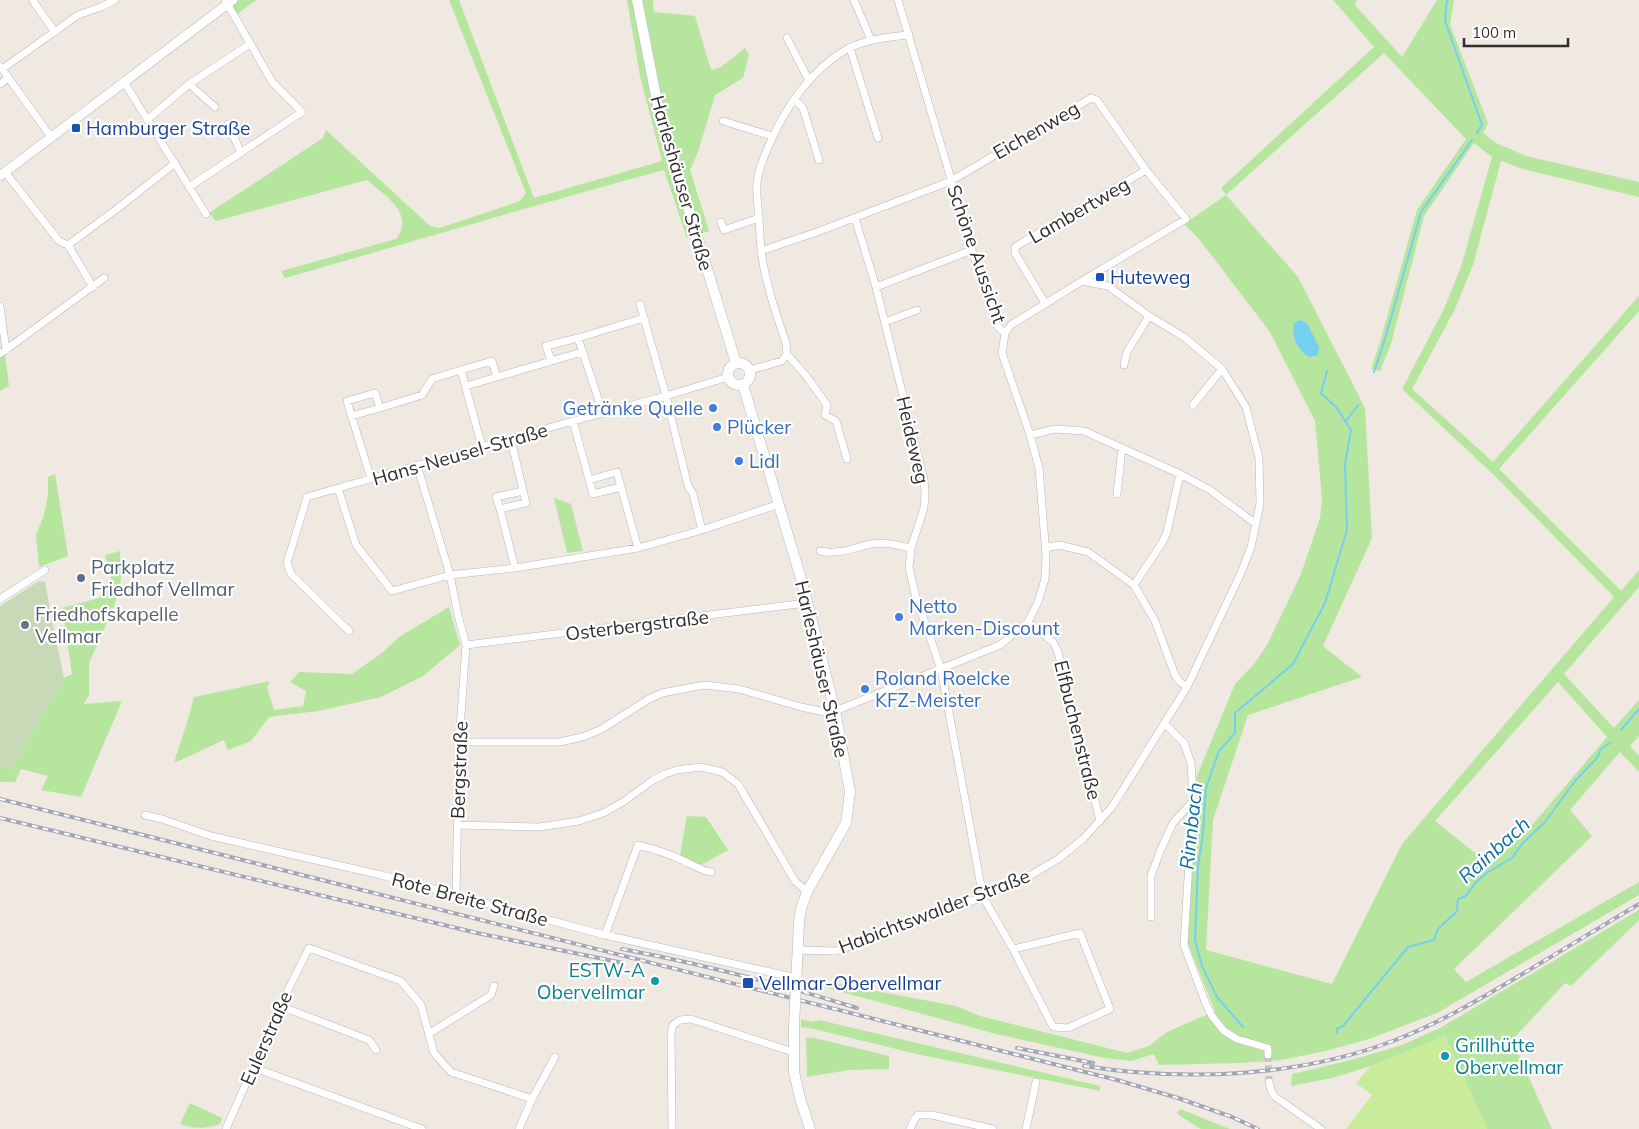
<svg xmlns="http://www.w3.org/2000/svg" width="1639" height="1129" font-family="Mulish,sans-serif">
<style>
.green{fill:#b6e59e;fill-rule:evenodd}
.cemetery{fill:#c8d9b8}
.pitch{fill:#c9ec9a}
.water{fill:#75cff0}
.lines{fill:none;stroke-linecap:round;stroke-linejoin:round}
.stream{stroke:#75cff0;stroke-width:2}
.minor-tunnel{stroke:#c8c4bd;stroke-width:7;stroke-dasharray:7 3.5;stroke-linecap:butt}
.minor-casing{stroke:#b4b7c1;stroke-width:8}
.tertiary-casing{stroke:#b4b7c1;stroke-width:10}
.secondary-casing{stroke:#b4b7c1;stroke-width:11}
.minor{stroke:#fff;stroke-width:7}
.tertiary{stroke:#fff;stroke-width:9}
.secondary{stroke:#fff;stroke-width:10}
.rail-casing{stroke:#a3a6b8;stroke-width:4}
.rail{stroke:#fff;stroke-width:2;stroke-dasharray:5.5;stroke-linecap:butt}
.secondary-bridge-casing{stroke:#b4b7c1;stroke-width:11;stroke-linecap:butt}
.secondary-bridge{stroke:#fff;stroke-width:10}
.transit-dot{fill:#1a4fb4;stroke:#fff;stroke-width:2}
.shop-dot{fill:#3f7fe0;stroke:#fff;stroke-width:2}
.service-dot{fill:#5c6f8a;stroke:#fff;stroke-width:2}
.worship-dot{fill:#6b7280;stroke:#fff;stroke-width:2}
.culture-dot{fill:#0f9aa8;stroke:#fff;stroke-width:2}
.labels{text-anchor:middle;stroke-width:4.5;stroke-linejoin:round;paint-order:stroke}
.transit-label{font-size:19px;fill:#164399;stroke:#fff;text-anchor:start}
.street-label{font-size:19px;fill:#2e2e2e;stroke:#fff}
.shop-label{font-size:19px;fill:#366cbe;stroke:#fff;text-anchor:start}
.service-label{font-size:19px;fill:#4e5e75;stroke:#fff;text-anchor:start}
.worship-label{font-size:19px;fill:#5b616d;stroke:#fff;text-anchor:start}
.culture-label{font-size:19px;fill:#0d838f;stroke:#fff;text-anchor:end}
.water-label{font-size:20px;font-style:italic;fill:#0d6fa3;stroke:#fff}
</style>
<rect width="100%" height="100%" fill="#efe9e1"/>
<path class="green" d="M238 0H256L236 15 232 5Z
M449 0H459L534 198 662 161 640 76 627 0H653L654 12 695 16 711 70 721 67 745 48 749 54 743 78 715 95 698 152 690 170 709 231 687 238 664 170C537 204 412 242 285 278L281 271 396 239C416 214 385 196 367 180L216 221 209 213 323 138 326 130 430 226 440 228 520 201 526 193Z
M1333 0H1357L1355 5 1402 57 1437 0H1454L1450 25 1488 123 1483 133 1496 143 1526 156 1639 182V197L1523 169 1501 161 1473 265 1455 309 1412 389 1493 462 1639 296V311L1499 469 1621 591 1639 570V587L1564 674 1614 728 1639 700V736L1630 746 1639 756V772L1620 752 1570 810 1592 836 1454 969 1466 982 1639 882V895L1437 1013 1369 1039 1326 1051 1281 1060 1241 1063 1159 1065 1154 1054 1131 1061 1105 1058 996 1034 816 985 812 979 956 1006 980 1016 1127 1053 1149 1046 1167 1032 1215 1011 1188 944 1196 804 1200 788 1196 778 1235 684 1254 664 1267 645 1301 574 1320 518 1322 499 1315 421 1270 332 1199 239 1184 224 1226 195 1221 188 1374 47ZM1384 53 1466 139 1417 210 1381 339 1371 369 1380 371 1391 344 1424 216 1474 143 1492 157 1461 267 1444 309 1402 389 1495 476 1614 597 1402 844 1332 984 1206 950 1213 820 1248 715 1362 677 1323 646 1372 538 1365 408 1298 277 1226 195ZM1558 682 1607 737 1528 830 1490 865 1435 821Z
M5 355 9 386 0 391V358Z
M55 474 68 556 39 567 36 535 44 515 48 495V477Z
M554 498 571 504 583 551 567 553Z
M120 551 121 579 114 607 89 663V695L84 704 122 701 81 797 41 790 48 776 21 769 15 782H0V767L11 769 64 678 72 674 62 608 99 598 111 579 105 555Z
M449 607 460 645 423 676 381 697 318 711 269 717 251 741 228 750 224 740 174 763 189 716 194 697 270 681 267 687 274 710 303 706 306 691 290 682 299 672 352 674 383 652 399 637Z
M687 816 706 817 728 850 701 865 680 855Z
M1639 910V920L1571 986 1565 983 1512 1040 1552 1129H1487L1445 1036 1371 1066 1332 1078 1291 1086 1292 1074 1347 1061 1402 1045 1440 1028Z
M801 1019 813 1022 819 1020 1100 1086V1091L921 1055 814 1029 801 1027Z
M806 1037 815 1038 889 1056V1069L849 1070 807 1077Z
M190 1103 222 1118 220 1124C204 1129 195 1129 180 1124Z
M1180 1109 1230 1129H1201L1177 1114Z"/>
<path class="cemetery" d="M39 581 45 582 53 626 64 678 11 769 0 767V606Z"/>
<path class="pitch" d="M1445 1036 1487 1129H1346L1372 1095 1356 1083 1371 1066Z"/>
<path class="water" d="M1299 320 1307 323 1319 347 1318 355 1309 357C1297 350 1291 336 1294 323Z"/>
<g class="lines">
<path class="stream" d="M1447 0 1445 21 1482 125 1477 133
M1374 372 1385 339 1421 212 1472 140
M1346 421 1358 405
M1621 730 1639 709
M1243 1027 1217 997 1202 966 1195 940 1198 867 1203 834 1206 788 1219 751 1235 733V713L1293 664 1325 603 1347 530 1345 465 1351 430 1337 408 1321 393 1327 371
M1337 1033V1029L1343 1026 1408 947 1434 940 1438 929 1457 911 1458 899 1466 896 1476 882 1488 872 1512 858 1522 844 1545 822 1575 781 1597 758 1601 749 1610 743"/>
<path class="minor-tunnel" d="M1268 1055 1269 1082"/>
<defs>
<path id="minor" d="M854 0 871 40
M898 0 972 250 997 326 1005 333
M33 1 55 32
M787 38 809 81
M850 48 878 138
M0 66 51 137
M2 69 78 15 101 7 115 0
M124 82 206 214
M0 84 8 78
M189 84 215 107
M794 99 803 108 819 160
M147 120 189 84 250 44
M723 121 772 136
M228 124 241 153
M5 172 59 241 68 245 122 205 175 163
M189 187 302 112 273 83 225 0
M855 218 876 287 924 480 925 493 924 508 911 548 909 567 915 594 941 669 983 897 1013 949 1053 1027 1068 1028 1110 1009 1080 933 1013 949
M721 222 724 230 759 218
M68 245 93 287
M761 251 817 232 951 181 1091 98 1097 100 1146 170 1186 219 1082 281
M876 287 972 250
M1045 303 1015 253V247L1146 170
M640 304 666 396 688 486 693 494 702 530
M0 306 6 350
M885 322 917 310
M578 338 603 413
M0 354 104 278
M787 354 807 377 827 405 825 415 836 421 847 459
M551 360 546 346 578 338 644 318
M1124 365 1127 352 1149 316
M750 370 782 361 787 354 786 343C779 323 772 302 767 281 761 260 760 239 759 217 758 206 756 194 757 183 758 171 762 161 767 150 783 110 811 69 849 48 868 39 889 37 909 35
M466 386 497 377
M1193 405 1222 369
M351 416 380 408
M573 421 593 494 621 487 638 548
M1030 435 1055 429 1084 431 1180 474 1210 490 1256 524
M511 440 526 503 500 509 515 568
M482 447 461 370 492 361 497 377 582 352
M417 465 450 575 458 615 466 645 459 742 456 896
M371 479 347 401 375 393 380 408 422 395 432 379 461 370
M589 480 617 472 621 487
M338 488 356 545 392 591 450 575 515 568 638 548 702 530 779 504
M1117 494 1122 448
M500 509 496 497 523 491
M1045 548 1059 545 1088 552 1134 585 1155 621 1175 675 1180 682 1187 687
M820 551C838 555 853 548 871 544 885 542 898 545 911 548
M1134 585 1162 543 1167 532 1180 474
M0 599 45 570
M1028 622 1053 642 1058 652 1100 821
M349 631 291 574 287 563 307 497 573 421 666 396 728 377
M466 645 807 603
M1165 724 1184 743 1191 763 1193 795 1184 945 1206 1004 1212 1016 1224 1031 1237 1039 1268 1048V1055
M459 742H560L582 737 600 730 649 699 662 693 704 685 739 689 801 707 825 712 835 711 1000 645 1028 622 1038 602 1045 579 1046 555 1039 468 1030 435 1002 353 1005 333 1011 325 1082 281 1108 286 1149 316 1184 337 1222 369 1246 407 1259 458 1260 504 1251 547 1241 573 1187 687 1112 807 1083 839 1058 859 1031 875 983 897 836 951 797 950
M145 815 162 819 211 836 381 875 605 935 797 978
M458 825 539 827 579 821 603 813 623 802 653 780 665 774 677 770 701 767 722 772 738 784 795 881 807 892
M1151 917V876L1161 849 1173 823 1192 802
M605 935 638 845C654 849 670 854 684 861 694 866 701 870 711 872
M280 1006 369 1040 376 1050
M430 1033 491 995 494 986
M252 1067 422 1129
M1269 1082 1271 1090 1274 1096 1321 1129
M226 1129 280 1006 309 948 401 981 421 1005 434 1053 451 1072 532 1099
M519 1129 532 1099 555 1057
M672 1129 671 1033 673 1025 680 1020 691 1019 793 1052
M910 1129 914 1120 918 1115H932L993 1129
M1026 1129 1036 1082"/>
<path id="tertiary" d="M0 176 233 0"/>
<path id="secondary" d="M637 0 660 116 736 363
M728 374a11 11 0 1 1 22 0a11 11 0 1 1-22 0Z
M743 385 802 582 835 711 850 792 846 823 807 892 801 909 799 921 796 985
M794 1026V1072L800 1098 810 1129"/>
</defs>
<use href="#minor" class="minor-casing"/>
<use href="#tertiary" class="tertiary-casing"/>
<use href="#secondary" class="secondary-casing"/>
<use href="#minor" class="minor"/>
<use href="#tertiary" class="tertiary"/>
<use href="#secondary" class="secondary"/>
<defs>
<path id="rail" d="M0 799 1117 1080 1178 1098 1232 1117 1258 1129
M0 818 477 933 623 963
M622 949C701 964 780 984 857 1008
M1017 1048 1093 1063
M1084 1066C1186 1082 1302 1077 1398 1039 1441 1022 1480 999 1519 976 1559 952 1599 928 1639 904"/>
</defs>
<use href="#rail" class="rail-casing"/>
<use href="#rail" class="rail"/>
<defs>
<path id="secondary-bridge" d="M794 1026 796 985"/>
</defs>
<use href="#secondary-bridge" class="secondary-bridge-casing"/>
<use href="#secondary-bridge" class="secondary-bridge"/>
</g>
<g class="transit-dot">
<rect x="71" y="123" width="10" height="10" rx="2.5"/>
<rect x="1095" y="272" width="10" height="10" rx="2.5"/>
<rect x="742" y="977" width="12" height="12" rx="2.5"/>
</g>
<g class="shop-dot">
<circle cx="713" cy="408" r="5"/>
<circle cx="717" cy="427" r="5"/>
<circle cx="739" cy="461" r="5"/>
<circle cx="899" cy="617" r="5"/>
<circle cx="865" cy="689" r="5"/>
</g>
<circle class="service-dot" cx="81" cy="578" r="5"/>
<circle class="worship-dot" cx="25" cy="625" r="5"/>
<g class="culture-dot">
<circle cx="655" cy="981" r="5"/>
<circle cx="1445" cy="1056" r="5"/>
</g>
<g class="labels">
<g class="transit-label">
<text x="86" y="135">Hamburger Straße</text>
<text x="1110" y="284">Huteweg</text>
<text x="759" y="990">Vellmar-Obervellmar</text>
</g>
<g class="street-label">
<text transform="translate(1036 130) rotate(-30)" y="7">Eichenweg</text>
<text transform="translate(682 183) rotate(74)" y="7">Harleshäuser Straße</text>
<text transform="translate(1079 210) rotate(-30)" y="7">Lambertweg</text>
<text transform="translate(977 254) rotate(71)" y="7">Schöne Aussicht</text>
<text transform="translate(913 440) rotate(77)" y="7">Heideweg</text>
<text transform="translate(460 454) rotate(-16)" y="7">Hans-Neusel-Straße</text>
<text transform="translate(637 625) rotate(-7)" y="7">Osterbergstraße</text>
<text transform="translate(822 669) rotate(77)" y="7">Harleshäuser Straße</text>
<text transform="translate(1078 730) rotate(76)" y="7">Elfbuchenstraße</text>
<text transform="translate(459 770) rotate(-88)" y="7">Bergstraße</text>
<text transform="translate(470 899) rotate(15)" y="7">Rote Breite Straße</text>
<text transform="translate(934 911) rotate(-21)" y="7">Habichtswalder Straße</text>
<text transform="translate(266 1038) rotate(-66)" y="7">Eulerstraße</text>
</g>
<g class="shop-label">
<text x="703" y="415" text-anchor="end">Getränke Quelle</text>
<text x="727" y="434">Plücker</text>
<text x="749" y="468">Lidl</text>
<text x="909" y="613">Netto<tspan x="909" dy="22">Marken-Discount</tspan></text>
<text x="875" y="685">Roland Roelcke<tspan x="875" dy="22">KFZ-Meister</tspan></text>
</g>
<g class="service-label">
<text x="91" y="574">Parkplatz<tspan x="91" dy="22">Friedhof Vellmar</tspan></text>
</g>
<g class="worship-label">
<text x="35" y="621">Friedhofskapelle<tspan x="35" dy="22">Vellmar</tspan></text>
</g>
<g class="culture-label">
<text x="645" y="977">ESTW-A<tspan x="645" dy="22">Obervellmar</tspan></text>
<text x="1455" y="1052" text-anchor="start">Grillhütte<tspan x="1455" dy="22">Obervellmar</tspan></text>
</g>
<g class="water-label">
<text transform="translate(1191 826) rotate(-84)" y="7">Rinnbach</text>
<text transform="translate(1494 850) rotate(-42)" y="7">Rainbach</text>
</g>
</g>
<path d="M1464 38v8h104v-8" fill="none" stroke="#2e2e2e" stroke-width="2.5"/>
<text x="1472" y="38" font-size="15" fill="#2e2e2e" stroke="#ffffff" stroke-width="4" paint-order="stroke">100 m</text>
</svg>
